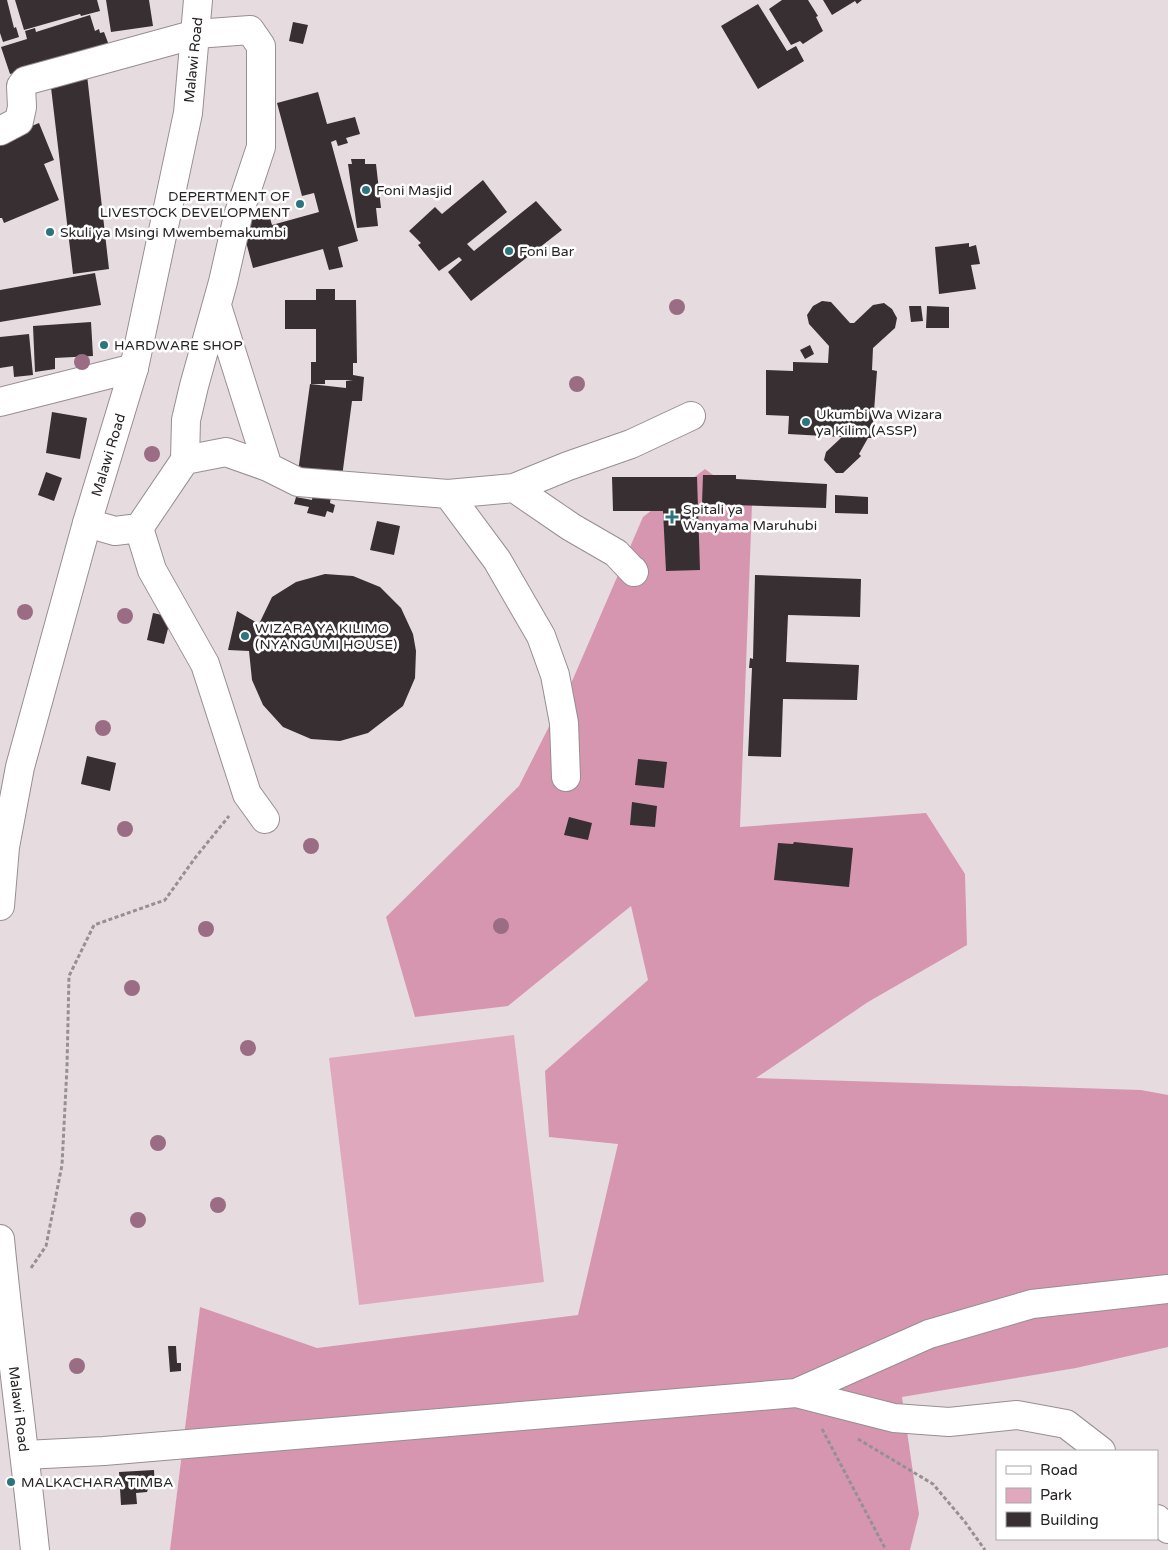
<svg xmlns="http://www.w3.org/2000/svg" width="1168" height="1550" font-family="'Varela Round',sans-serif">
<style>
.green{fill:#dfa8bd}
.forest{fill:#d696af}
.building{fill:#372f32}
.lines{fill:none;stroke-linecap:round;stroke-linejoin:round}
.minor-casing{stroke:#978e91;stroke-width:30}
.major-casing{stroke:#978e91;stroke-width:30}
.path{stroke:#979092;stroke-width:3;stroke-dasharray:4 2.5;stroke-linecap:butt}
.minor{stroke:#fff;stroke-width:28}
.major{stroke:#fff;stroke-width:28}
.tree{fill:#9b6d84}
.poi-dot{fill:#2b757c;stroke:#fff;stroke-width:2}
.labels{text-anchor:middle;stroke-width:5;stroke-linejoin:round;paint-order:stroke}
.street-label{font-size:14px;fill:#272325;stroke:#fff}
.poi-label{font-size:14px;fill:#272325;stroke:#fff;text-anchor:start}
</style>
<rect width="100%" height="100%" fill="#e6dcdf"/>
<path class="green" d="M514 1035 544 1282 359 1305 329 1058Z"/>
<path class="forest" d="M705 469 752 504 740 827 926 813 965 874 967 945 868 1002 756 1078 1141 1090 1168 1095V1347L1076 1368 902 1397 919 1514 910 1550H170L200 1307 317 1348 578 1315 618 1144 549 1137 545 1071 648 980 631 906 508 1006 415 1017 386 917 519 786 573 679 643 517Z"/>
<path class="building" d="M0 0H7L14 28 16 27 19 37 3 42 0 33Z
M15 0H97L100 11 81 16 80 14 24 30Z
M106 0H149L153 26 111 32Z
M782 0H808L818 16 816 17 823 31 803 44 800 41 791 45 769 9Z
M823 0H862L857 4 855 1 832 15Z
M758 4 787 51 796 46 804 61 758 89 721 26Z
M90 15 95 31 99 29 100 33 104 32 110 48 10 74 1 47 27 39 25 31 35 28 36 32Z
M293 22 308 25 303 44 289 41Z
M87 75 109 269 73 274 50 79Z
M318 92 327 124 355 117 360 134 346 138 348 143 338 146 336 140 331 142 358 241 338 247 343 267 329 270 323 249 253 268 241 223 269 215 272 225 319 212 314 193 302 196 277 103Z
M39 123 54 160 44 164 59 200 4 223 2 218H0V139Z
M351 159H365V164H376L381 208H376L378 226 357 228 348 164H352Z
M483 180 507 212 467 244 474 251 536 201 562 230 471 301 448 272 462 260 459 257 439 271 418 245 421 243 409 231 435 207 442 214Z
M969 243V247L976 245 980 264 971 265 976 289 939 294 935 247Z
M95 273 101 305 0 322V290Z
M316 289H335V300H356L357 363H353V375L364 377 362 401H352L342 477 298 472 310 384 346 388V381L353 380H325V384H311V362H316V329H285V300H316Z
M822 301 831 302 850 323H854L873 305 884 303 892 309 897 318 895 328 873 348 872 370 877 371 872 438H868L859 454 861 456 843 473H836L824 460 826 452 842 437 788 434 789 416 766 415V370L793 371V362L828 363 829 346 809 324 807 315 813 306Z
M909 306H921L923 321 911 322Z
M927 306 949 307V328H926Z
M91 322 93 356 55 358V369L35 372 33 326Z
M29 334 33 375 14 377 13 366 0 368V337Z
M810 345 814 354 805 359 800 350Z
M52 412 87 418 80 459 46 453Z
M46 472 62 478 54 501 38 495Z
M703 475H736V479L827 484 826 508 702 504Z
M612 477H697L700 570 666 571 663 511H613Z
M313 493 331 496 330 503 335 505 333 513 327 511 325 517 307 513 309 507 294 504 296 497 312 500Z
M835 495 868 497V514L835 513Z
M377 521 400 526 394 555 370 550Z
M325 574 353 576 380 587 401 608 413 634 416 651 415 678 403 706 368 733 340 741 311 739 283 727 263 705 252 680 249 651 228 650 237 611 259 624 272 597 296 582Z
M755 575 861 579 860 617 788 615 786 662 859 665 857 700 783 699 781 757 748 756 752 668H749L750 658 753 659Z
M153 613 171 617 164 644 147 640Z
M87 756 116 763 110 791 81 784Z
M638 759 667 762 664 788 635 785Z
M632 802 657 806 655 827 630 825Z
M569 817 592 823 588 840 564 835Z
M794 842 853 848 849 887 774 880 778 843 793 844Z
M168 1346H176L177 1363H181V1371L170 1372Z
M154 1470 155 1489H148L147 1492 136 1493 137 1504 121 1505 119 1472Z"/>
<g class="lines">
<defs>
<path id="minor" d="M0 131 19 121 22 107 21 86 25 81 196 34 250 30 261 46V147L238 216 223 282 194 386 186 420 185 460
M217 306 268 467
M0 402 134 368
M514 488 568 466 631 444 691 416
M448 494 497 560 541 636 555 675 564 723 566 777
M87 523 115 531 139 528 185 460 226 452 268 467 298 482 448 494 514 488 571 527 616 553 634 572 633 570
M139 528 152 570 205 664 247 794 265 819
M796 1393 929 1334 1032 1304 1168 1289
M25 1455 104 1451 796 1393 894 1418 949 1422 1017 1415 1066 1424 1101 1451
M1157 1519 1168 1529"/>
<path id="major" d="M0 906 5 847 20 767 87 523 134 368 188 113 198 0
M0 1239C10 1343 24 1446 35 1550"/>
</defs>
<use href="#minor" class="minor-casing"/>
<use href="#major" class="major-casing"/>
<path class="path" d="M31 1268 46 1246 62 1165 67 1067 69 976 94 925 165 900 195 858 229 816
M822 1429 886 1550
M858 1439 933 1484 965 1522 985 1550"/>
<use href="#minor" class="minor"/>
<use href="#major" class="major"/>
</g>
<g class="tree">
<circle cx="677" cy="307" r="8"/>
<circle cx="82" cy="362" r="8"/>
<circle cx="577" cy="384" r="8"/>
<circle cx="152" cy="454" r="8"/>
<circle cx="25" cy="612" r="8"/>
<circle cx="125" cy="616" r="8"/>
<circle cx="103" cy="728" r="8"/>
<circle cx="125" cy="829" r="8"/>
<circle cx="311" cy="846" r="8"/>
<circle cx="501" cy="926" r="8"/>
<circle cx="206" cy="929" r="8"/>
<circle cx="132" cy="988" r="8"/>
<circle cx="248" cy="1048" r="8"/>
<circle cx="158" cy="1143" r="8"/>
<circle cx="218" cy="1205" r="8"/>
<circle cx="138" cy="1220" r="8"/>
<circle cx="77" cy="1366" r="8"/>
</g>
<g class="poi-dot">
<circle cx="366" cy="190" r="5"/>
<circle cx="300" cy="204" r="5"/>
<circle cx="50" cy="232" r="5"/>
<circle cx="509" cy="251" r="5"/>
<circle cx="104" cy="345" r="5"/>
<circle cx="806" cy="422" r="5"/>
<path d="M669.5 509.5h5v5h5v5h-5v5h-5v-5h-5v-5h5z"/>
<circle cx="245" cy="636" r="5"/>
<circle cx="11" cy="1482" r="5"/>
</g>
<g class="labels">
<g class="street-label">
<text transform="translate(193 60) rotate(-84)" y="5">Malawi Road</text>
<text transform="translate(108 455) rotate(-73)" y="5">Malawi Road</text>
<text transform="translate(19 1409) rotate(83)" y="5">Malawi Road</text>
</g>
<g class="poi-label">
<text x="376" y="195">Foni Masjid</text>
<text x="290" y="201" text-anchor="end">DEPERTMENT OF<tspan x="290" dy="16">LIVESTOCK DEVELOPMENT</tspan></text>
<text x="60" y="237">Skuli ya Msingi Mwembemakumbi</text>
<text x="519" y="256">Foni Bar</text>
<text x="114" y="350">HARDWARE SHOP</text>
<text x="816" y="419">Ukumbi Wa Wizara<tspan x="816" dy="16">ya Kilim (ASSP)</tspan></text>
<text x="683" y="514">Spitali ya<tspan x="683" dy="16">Wanyama Maruhubi</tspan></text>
<text x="255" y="633">WIZARA YA KILIMO<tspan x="255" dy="16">(NYANGUMI HOUSE)</tspan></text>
<text x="21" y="1487">MALKACHARA TIMBA</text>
</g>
</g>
<rect x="996" y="1450" width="162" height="90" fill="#ffffff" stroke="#a9a7a8"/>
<rect x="1006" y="1466" width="25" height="8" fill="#ffffff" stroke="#a9a7a8"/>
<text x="1040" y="1475" font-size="15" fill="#272325">Road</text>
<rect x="1006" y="1488" width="25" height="15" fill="#dfa8bd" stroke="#a9a7a8"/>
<text x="1040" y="1500" font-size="15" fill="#272325">Park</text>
<rect x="1006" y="1512" width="25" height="15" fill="#372f32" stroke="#a9a7a8"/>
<text x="1040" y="1525" font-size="15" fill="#272325">Building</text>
</svg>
